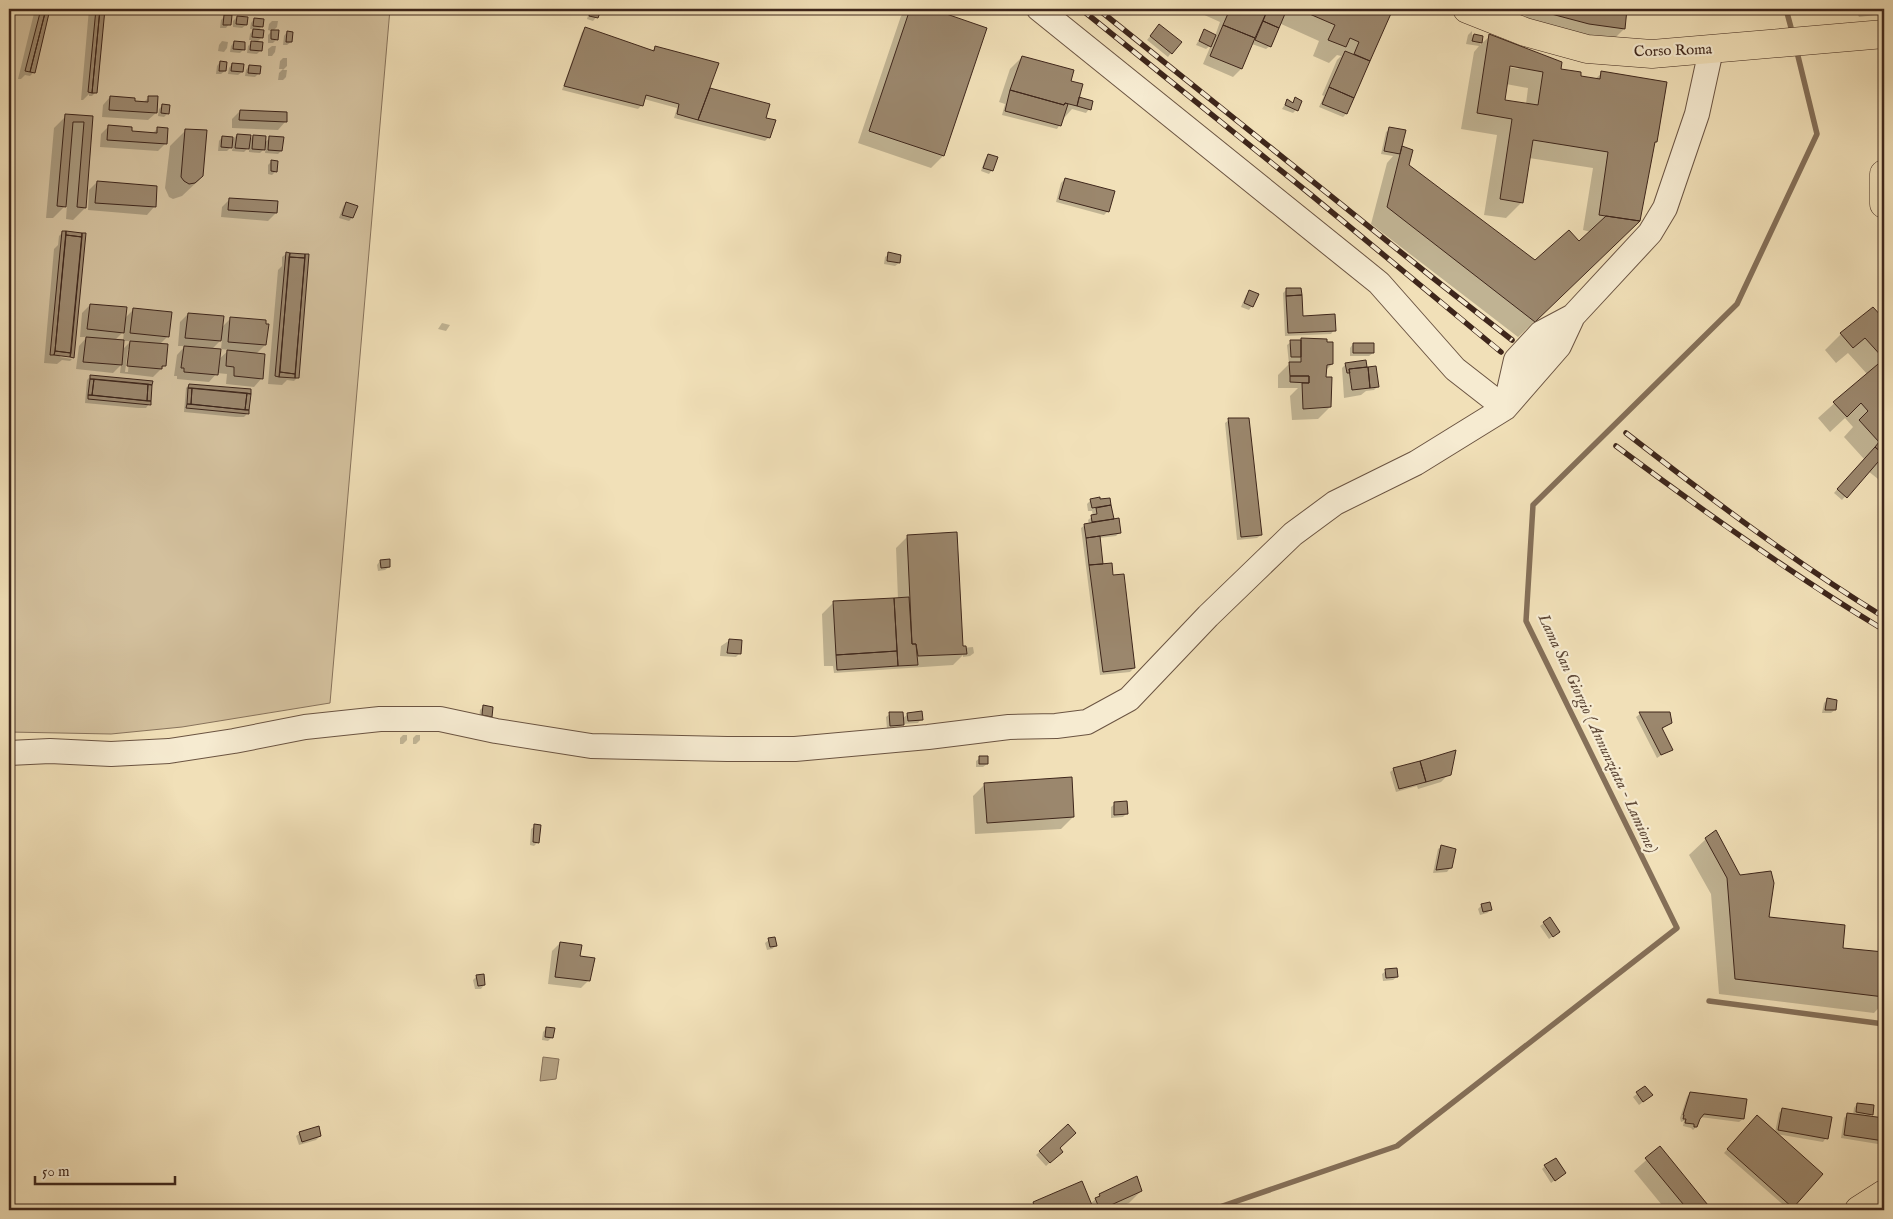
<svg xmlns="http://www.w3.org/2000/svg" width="1893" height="1219" font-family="'IM FELL English',serif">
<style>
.green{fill:#d3c09d;stroke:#88735c}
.water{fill:#b4a183;stroke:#857059}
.shadow{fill:#0003;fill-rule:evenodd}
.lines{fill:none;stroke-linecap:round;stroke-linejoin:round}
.stream{stroke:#857059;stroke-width:5.5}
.building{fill:#9b876d;stroke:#3e261b;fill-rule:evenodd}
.minor-casing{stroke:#6b5442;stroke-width:26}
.major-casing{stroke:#3e261b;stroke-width:29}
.minor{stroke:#f6ebd1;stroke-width:24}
.major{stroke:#f1e0b8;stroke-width:28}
.rail-casing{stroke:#3e261b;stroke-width:5.5}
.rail{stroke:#f6ebd1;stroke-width:4;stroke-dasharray:11;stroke-linecap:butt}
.labels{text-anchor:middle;stroke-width:4.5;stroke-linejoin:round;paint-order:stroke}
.street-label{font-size:15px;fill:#3e261b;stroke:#f6ebd1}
.water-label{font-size:16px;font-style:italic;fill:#614b3a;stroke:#f6ebd1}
</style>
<rect width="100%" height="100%" fill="#f1e0b8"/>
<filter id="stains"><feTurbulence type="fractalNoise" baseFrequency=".004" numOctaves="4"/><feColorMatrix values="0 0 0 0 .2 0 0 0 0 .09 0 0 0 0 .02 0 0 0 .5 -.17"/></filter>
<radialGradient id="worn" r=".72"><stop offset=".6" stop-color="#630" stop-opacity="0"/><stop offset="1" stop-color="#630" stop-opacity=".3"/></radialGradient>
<path class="green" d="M9 9H390L330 703 182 727 111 734 9 732Z"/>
<path class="water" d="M543 1057 559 1059 556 1079 540 1081Z"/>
<path class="shadow" d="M35 9H49L34 72 30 76 25 75 21 79H18Z
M89 9H103L96 92 92 96H89V94L83 100H81Z
M590 9H603L593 21 587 19Z
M908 9H928L986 28 943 156 931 168 858 143 901 16Z
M1202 9H1391L1346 114 1343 117 1319 107 1324 96 1322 95 1337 60 1341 56 1337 55 1329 63 1313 56 1319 41 1279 23 1270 46 1266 49 1252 44 1241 69 1233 77 1203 64 1211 45 1206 49 1196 45 1204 31 1215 36 1220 22 1200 13Z
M1526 9H1626L1624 29 1608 45 1525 26Z
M1855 9H1884V14L1859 17Z
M225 16 229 24 226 28H220L221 20Z
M237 17 246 25 242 28 233 27V21Z
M254 19 262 26 258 31 262 37 256 43 261 50 257 54 247 53 248 46 254 40H249L250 34 254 29H250L251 23Z
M272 21H278L277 27 273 31 277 39 273 43H268V35L272 31 268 30 269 24Z
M585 29 651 51 655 48 708 89 768 105 764 119 769 137 765 141 674 118 677 108 644 99 642 105 638 109 562 90 582 32Z
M1156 29 1171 53 1168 57 1147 40Z
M1472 31V35L1482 37 1480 45 1490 36 1560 70 1579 77 1594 80 1602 73 1656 142 1653 145 1623 237 1518 337 1371 224 1387 163 1393 156 1381 154 1386 132 1390 129 1400 150 1403 147 1407 166 1536 261 1578 243 1591 232 1583 230 1593 168 1529 158 1522 202 1506 218 1484 215 1497 135 1461 129 1474 52 1479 46 1466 44 1468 35ZM1514 65 1519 69 1503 66ZM1506 84 1528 88 1526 104 1503 101Z
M287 32 291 42 287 45H283L284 36Z
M222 41 228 42 227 48 224 52 218 51 219 45Z
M234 42 244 49 240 53 230 52 231 46Z
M272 46H276L275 52 272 56H268V49Z
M1022 57 1070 82 1077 101 1089 109 1086 113 1072 109 1064 118 1057 129 1002 115 1005 104 999 102 1010 69Z
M283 58H287V66L283 70H287L286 77 283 80H278L279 73 283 69H279L280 61Z
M220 62 225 71 221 74H216L217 66Z
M232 64 242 72 238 75 228 74 229 68Z
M249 66 259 73 255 77 245 76 246 70Z
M110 97 143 103 149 97 156 113 148 120 102 117 103 105Z
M1295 99 1296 110 1293 113 1282 109 1287 101 1292 103Z
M163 105 168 113 164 117 158 116 159 109Z
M240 111 285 122 278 130 232 128V119Z
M66 116 92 117 85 208 73 220 66 219 67 204 53 218H46L54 128Z
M109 126 130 132 152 134 158 128 166 143 158 151 100 147 101 134Z
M186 130 202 173 199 180 182 196 173 199 169 197 165 188 170 146Z
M237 135 249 141 253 136 264 143 270 138 281 151 278 154 265 153 266 147 260 153 249 152V147L244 152 232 151 233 145 227 151H218L219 141 222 137 231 141Z
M989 155 992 170 989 174 981 171 985 159Z
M272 161 276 171 272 175 268 174V165Z
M1065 179 1108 211 1104 215 1056 202 1061 183Z
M97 182 156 187 154 207 147 215 88 210 89 190Z
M230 199 276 213 268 221 221 217 222 207Z
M346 203 352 218 349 221 339 218 343 207Z
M63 232 85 234 73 357 72 358V356L61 355 60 357 72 359 70 361 62 360 57 364 44 363 54 249 58 245 59 236Z
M286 254 308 255 298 377 294 381 287 380 282 385 268 384 278 270 282 266V257Z
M889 254 899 263 895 266 884 264 885 257Z
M1286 290 1301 317 1334 330 1331 334 1285 336 1283 293Z
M1250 292 1252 306 1249 310 1241 307 1246 295Z
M90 305 125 318 134 309 168 336 159 345 164 366 153 377 120 373 121 365 113 373 76 369 79 346 87 337H80L82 313ZM124 331 123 341H114ZM123 341H131L122 350ZM128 349H130L128 372H125Z
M1872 309 1884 321V473L1878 479 1868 471 1842 500 1834 493 1864 459 1844 437 1853 427 1845 418 1830 432 1818 418 1867 374 1848 353 1836 363 1825 350 1841 334Z
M188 314 221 328 231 318 265 345 256 354 261 379 254 387 226 384 227 374 217 373 209 382 177 379V376H174L177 355 185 346H178L180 322ZM222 339 221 349 229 350 218 360 211 350Z
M442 323 450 325 446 331 438 329Z
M1291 342 1332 364 1325 371 1330 407 1318 419 1292 420 1290 396 1298 388H1278V375L1289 364 1287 345Z
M1353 344 1373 353 1369 356H1350V348Z
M1365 362 1366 368 1377 387 1374 390 1366 391 1361 395 1344 398 1342 368 1346 364Z
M91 376 149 404 146 408H138L85 403 87 380Z
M189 385 248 413 244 417H236L184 412 186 388Z
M1229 420 1261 535 1257 538 1237 540 1225 423Z
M1109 499 1112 520 1120 532 1116 536 1099 538 1102 565 1134 668 1130 672 1100 675 1081 528 1085 525 1089 524 1088 520 1093 516 1092 511H1088L1087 504 1091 500Z
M908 536 962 648 973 647 974 653 970 656 963 657V655L953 665 834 673 833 666H824L822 614 834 602 898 599 896 548Z
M380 561 389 567 385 570 378 571 377 565Z
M730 640 740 653 736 657 720 656 721 646Z
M1828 699 1835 710 1831 713H1822L1824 703Z
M484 706 492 708 491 717 487 720 479 719 480 710Z
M1669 713 1671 723 1662 729 1671 749 1657 758 1636 717 1640 714Z
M890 714 902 719 908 714 921 719 918 723 903 724 899 728 887 729 886 717Z
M403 735H407V740L403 744H400V738Z
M416 735H420V740L416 744H413V738Z
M980 758 987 764 983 767H976V761Z
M1394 769 1449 774 1441 782 1418 789 1417 786 1396 792 1390 772Z
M985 784 1073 817 1061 829 975 834 973 796Z
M1115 804 1127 813 1123 817 1111 818V807Z
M535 826 538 842 534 846 530 845 531 829Z
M1706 839 1740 876 1768 918 1841 949 1884 954 1881 987H1884V1002L1874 1013 1719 994 1711 894 1689 855Z
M1442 846 1450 868 1447 872 1433 873 1438 849Z
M1482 905 1491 910 1487 913 1480 915 1478 909Z
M1544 923 1555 935 1549 939 1540 926Z
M769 940 776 946 772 949 767 950 765 943Z
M560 943 579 957 589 980 581 988 548 984 552 951Z
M1386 971 1397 977 1393 980 1383 981 1382 974Z
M477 976 484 985 481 989H475L473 980Z
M547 1028 552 1037 548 1041 542 1040 543 1032Z
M1645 1088 1648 1098 1639 1105 1633 1097Z
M1690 1093 1743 1119 1739 1122 1700 1117 1696 1127 1693 1130 1691 1128 1683 1126 1684 1121 1681 1122 1680 1118 1687 1097Z
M1857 1104 1872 1114 1869 1117 1884 1120V1145L1841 1138 1844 1118 1848 1114 1853 1115 1854 1108Z
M1782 1109 1826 1138 1823 1142 1777 1134 1822 1174 1789 1210 1724 1153 1758 1116 1775 1132 1779 1113Z
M1068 1126 1058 1148 1061 1152 1046 1166 1036 1155Z
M300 1133 320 1136 316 1140 299 1145 296 1136Z
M1660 1148 1711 1210H1666L1634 1171Z
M1545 1166 1561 1176 1551 1183 1542 1169Z
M1141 1191 1129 1203 1112 1210H1026L1033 1203 1090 1204 1100 1195Z"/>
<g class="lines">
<path class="stream" d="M1786 9 1793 35
M1709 1001 1884 1024
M1211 1210 1397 1146 1677 928 1526 621 1533 505 1737 304 1817 134 1796 48"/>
</g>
<path class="building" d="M41 9H46L30 72 25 71Z
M46 9H50L35 73 30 72Z
M96 9H100L92 93 88 92Z
M100 9H105L97 93H92Z
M592 9H605L604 11 601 10 598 18 589 16Z
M910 9H932L987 28 944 156 869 131Z
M1230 9H1242L1252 13 1254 9 1267 11 1255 38 1223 25Z
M1261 9H1287L1279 28 1263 21 1267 11Z
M1298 9 1361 10 1393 9 1370 61 1354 54 1359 42 1350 38 1346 47 1328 40 1335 25Z
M1540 9H1627L1625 29 1589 24 1540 11Z
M224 15H232L231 25H223Z
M237 16 248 17 247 25 236 24Z
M254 18 264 19 263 27 253 26Z
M1263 21 1279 28 1271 47 1255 40Z
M1159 24 1182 42 1172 54 1150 36Z
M1223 25 1255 38 1242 69 1210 56Z
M585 27 654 51 655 46 719 63 698 120 677 114 679 104 646 95 643 106 564 86Z
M253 29 264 30 263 38 252 37Z
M1204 29 1216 35 1211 47 1199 41Z
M271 30H279L278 40 271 39Z
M287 31 293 32 292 42H286Z
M1474 34 1483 36 1482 43 1472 41Z
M1489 34 1562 62 1561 69 1581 72V76L1600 79 1601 71 1667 82 1657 142H1655L1640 221 1599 215 1608 152 1533 140 1523 203 1500 199 1512 119 1477 113ZM1510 66 1543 72 1538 105 1505 100Z
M234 41 245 42V50L233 49Z
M251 41 263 42 262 51 250 50Z
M1345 51 1370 61 1354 98 1329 87Z
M1022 56 1074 70 1071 81 1083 84 1077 106 1065 103 1064 105 1010 90Z
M220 61 227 62 226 71H219Z
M232 63 244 64 243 72 231 71Z
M249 65 261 66 260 74 248 73Z
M1329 87 1354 98 1347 114 1322 104Z
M710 88 770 104 766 118 776 120 770 138 698 120Z
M1010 90 1064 105 1065 103 1068 104 1061 126 1005 111Z
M110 96 135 98V101L148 102V96H158L157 113 109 110Z
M1079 97 1093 101 1091 110 1077 106Z
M1295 97 1302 101 1298 111 1285 105 1287 99 1293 103Z
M162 104 170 105 169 114 161 113Z
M240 110 287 112V122L239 120Z
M65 114 93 116 86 208 77 207 84 122H73L66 207 57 206Z
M108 125 132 127V131L157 133V127L168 128 167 144 107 140Z
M1389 127 1406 130 1400 154 1384 151Z
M185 129 207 130 203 176 195 183 189 184 184 181 181 177Z
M237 134 251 135 249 149 235 148Z
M253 135 266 136 265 150 252 149Z
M222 136 233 137 232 148 221 147Z
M269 136 284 137 282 151 268 150Z
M1402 146 1413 150 1409 165 1535 260 1569 230 1579 241 1606 216 1640 221 1535 322 1387 207Z
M988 154 998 157 993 171 983 168Z
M271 160 278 161 277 172 271 171Z
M1065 178 1115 191 1109 212 1059 199Z
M97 181 157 186 156 207 95 203Z
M229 198 278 201 277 213 228 210Z
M346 202 358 206 353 218 342 215Z
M62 231H66L55 351 54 355H50Z
M66 231 82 233V237L66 235Z
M82 233H86L74 358 70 357Z
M66 235 82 237 71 353 55 351Z
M286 252 290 253 279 377 275 376Z
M888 252 901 255 900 263 887 261Z
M290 253 305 254V258L289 257Z
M305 254H309L299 378H295Z
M289 257 305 258 295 374 280 372Z
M1286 288H1301L1302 295 1286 296Z
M1249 290 1259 294 1253 307 1244 303Z
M1302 295 1303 316 1335 314 1336 331 1288 333 1286 296Z
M90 304 127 307 124 333 87 329Z
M1873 307 1884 319V455L1875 447 1879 442 1859 420 1868 411 1861 403 1847 417 1833 402 1884 359 1865 338 1853 348 1840 333Z
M133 308 172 312 169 337 130 333Z
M188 313 224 316 221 341 185 338Z
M230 317 266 320V324H269L266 345 228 342Z
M86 337 124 340 122 365 83 362Z
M1301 338 1327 339V342H1333V364L1327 365 1326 377H1332L1331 407 1303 409 1302 383H1309V376H1290L1289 362H1301Z
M1290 340H1301V357H1291Z
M130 341 168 344 166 366H162V369L127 366Z
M1353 343H1374V353H1353Z
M184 346 221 349 218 375 184 372V368H181Z
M227 350 265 354 263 379 234 376V367L226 366Z
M55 351 71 353 70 357 54 355Z
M1366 360 1367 367 1349 369 1350 373H1347L1345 363Z
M1376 366 1379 387 1370 388 1368 367Z
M1368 367 1370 388 1352 390 1349 369Z
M280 372 295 374V378L279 377Z
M90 375 153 381 152 385 90 379Z
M1290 376H1309V383L1290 382Z
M90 379H94L92 395H88Z
M94 379 148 384 147 401 92 395Z
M148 384 152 385 151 401H147Z
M189 384 251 389V394L188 388Z
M188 388H192L191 404H187Z
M192 388 247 393 245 410 191 404Z
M247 393 251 394 249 410H245Z
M88 395 151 401V405L88 399Z
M187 404 249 410V414L186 408Z
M1228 418H1249L1262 535 1241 537Z
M1875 447 1884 455 1847 498 1837 489Z
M1100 497V499L1110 498 1111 505 1092 508 1090 499Z
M1111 505 1114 519 1092 522 1091 515 1097 514 1096 508Z
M1119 518 1121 533 1086 538 1084 524Z
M957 532 963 646H966L967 654 918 656 916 644H912L907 535Z
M1100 536 1103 564 1089 565 1086 538Z
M390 559V567L381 568 380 560Z
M1112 563 1113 575 1124 574 1135 668 1103 672 1089 565Z
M909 597 912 644H916L918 665 898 666 894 598Z
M894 598 897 651 836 655 833 601Z
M729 639 742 640 741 654 727 653Z
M897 651 898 666 837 670 836 655Z
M1827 698 1837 700 1836 710H1825Z
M483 705 493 707 492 717 482 715Z
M922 711 923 720 908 721 907 713Z
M889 712H903L904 725 890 726Z
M1639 712H1670L1672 723 1662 728 1673 750 1661 755Z
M1456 750 1451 775 1426 782 1420 761Z
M979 756H988V764H979Z
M1420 761 1426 782 1399 789 1393 768Z
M1072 777 1074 817 987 823 984 783Z
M1127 801 1128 814 1114 815V802Z
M534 824 541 825 539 843 533 842Z
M1716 830 1740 875 1771 871 1774 883 1769 917 1845 925 1843 948 1884 952 1882 985 1884 986V997L1735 979 1727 878 1705 838Z
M1441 845 1456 849 1452 868 1436 870Z
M1490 902 1492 910 1483 912 1481 904Z
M1550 917 1560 932 1553 937 1543 922Z
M775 937 777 946 770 947 768 938Z
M560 942 582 945 580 956 595 958 590 981 555 977Z
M1397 968 1398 977 1386 978 1385 969Z
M484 974 485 985 478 986 476 975Z
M546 1027 555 1028 553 1038 545 1037Z
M1645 1086 1653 1095 1643 1102 1636 1092Z
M1690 1092 1747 1099 1744 1119 1704 1114 1700 1119 1697 1127H1694V1124L1685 1123 1686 1119H1683L1684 1115H1683Z
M1857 1103 1874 1105 1873 1115 1856 1112Z
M1782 1108 1832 1117 1828 1139 1778 1130Z
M1847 1113 1884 1118V1141L1844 1135Z
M1757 1115 1823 1174 1793 1208 1727 1149Z
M1068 1124 1076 1133 1060 1148 1063 1152 1050 1163 1039 1151Z
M319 1126 321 1136 302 1142 299 1132Z
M1660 1146 1712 1210H1688L1645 1158Z
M1556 1158 1566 1173 1555 1181 1544 1165Z
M1137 1176 1142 1191 1100 1210 1095 1198 1100 1196 1099 1194Z
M1082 1181 1094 1210H1036L1033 1202Z"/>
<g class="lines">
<defs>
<path id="minor" d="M1039 9 1379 283 1455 369 1505 408
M1506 404 1516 360 1541 333 1573 316
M9 753 50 751 111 754 169 751 234 741 305 727 380 719H440L496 731 591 746 727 749H795L928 737 1009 727 1056 726 1087 722 1129 699 1208 616 1293 534 1335 503 1416 463 1505 408 1559 346 1573 316 1650 233 1665 208 1697 114 1711 50"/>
<path id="major" d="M1467 9 1525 32 1587 49 1652 54 1884 34
M1884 174V204
M1859 1210 1884 1194"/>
</defs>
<use href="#minor" class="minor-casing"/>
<use href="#major" class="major-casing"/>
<use href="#minor" class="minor"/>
<use href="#major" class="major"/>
<defs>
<path id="rail" d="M1081 9 1310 194 1501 352
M1098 9 1433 278 1512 340
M1626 433C1710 498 1794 562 1884 617
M1616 446C1703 511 1791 574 1884 630"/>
</defs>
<use href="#rail" class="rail-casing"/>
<use href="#rail" class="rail"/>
</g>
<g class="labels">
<g class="street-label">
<text transform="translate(1673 50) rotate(-2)" y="5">Corso Roma</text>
</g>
<g class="water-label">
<text transform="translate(1599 733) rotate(65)" y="6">Lama San Giorgio ( Annunziata - Lamione)</text>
</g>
</g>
<rect width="1893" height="1219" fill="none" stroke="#f1e0b8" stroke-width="30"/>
<rect x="10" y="10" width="1873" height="1199" fill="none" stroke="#3e261b" stroke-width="2.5"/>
<rect x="15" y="15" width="1863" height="1189" fill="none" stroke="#3e261b"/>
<path d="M35 1176v8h140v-8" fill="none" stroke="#3e261b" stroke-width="2.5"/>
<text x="42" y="1176" font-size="15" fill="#3e261b" stroke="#f6ebd1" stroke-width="4" paint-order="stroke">50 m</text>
<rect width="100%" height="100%" filter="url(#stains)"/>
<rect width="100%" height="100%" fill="url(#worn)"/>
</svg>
